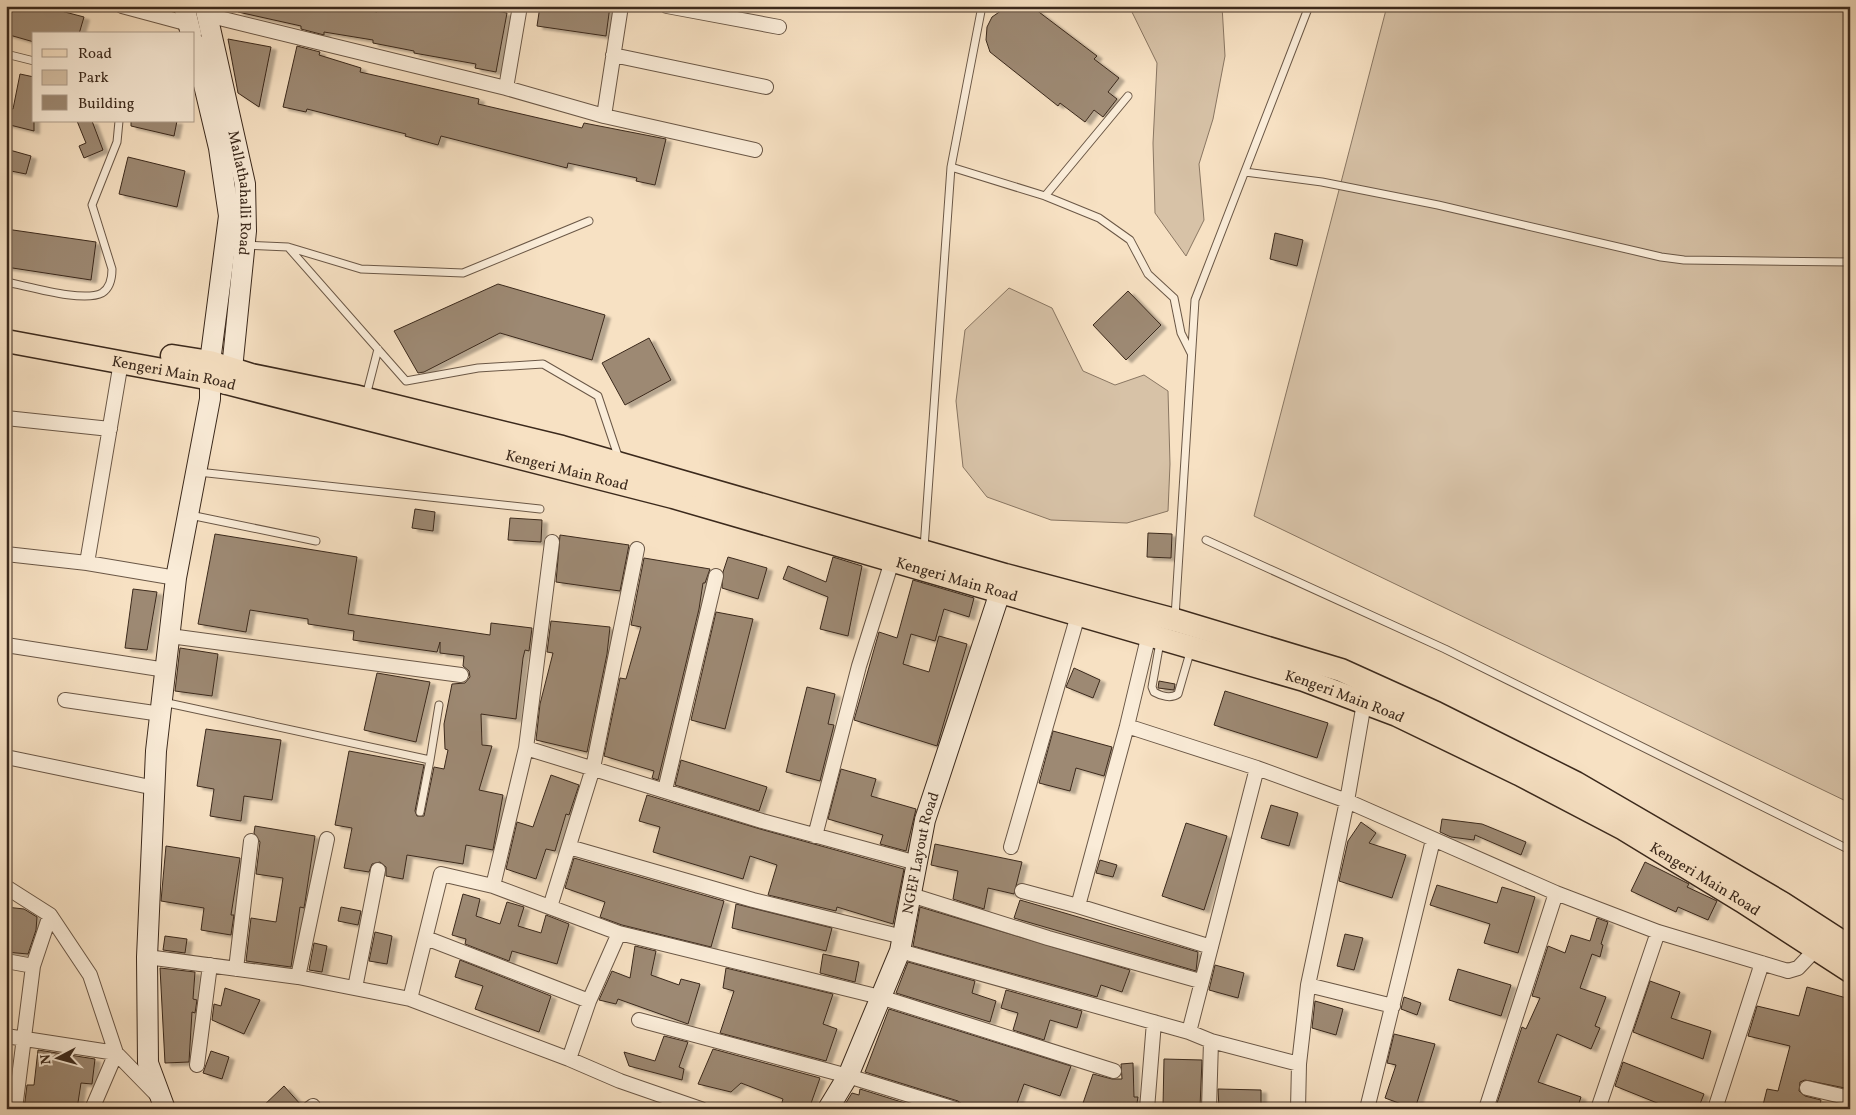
<svg xmlns="http://www.w3.org/2000/svg" width="1856" height="1115" font-family="Vollkorn,serif">
<style>
.green{fill:#d7c2a7;stroke:#897662}
.building{fill:#9d8973;stroke:#3b291c;filter:url(#shadow)}
.lines{fill:none;stroke-linecap:round;stroke-linejoin:round}
.lane-casing{stroke:#6a5746;stroke-width:9}
.street-casing{stroke:#6a5746;stroke-width:16}
.secondary-casing{stroke:#3b291c;stroke-width:22}
.primary-casing{stroke:#3b291c;stroke-width:25}
.lane{stroke:#faecd8;stroke-width:7}
.street{stroke:#faecd8;stroke-width:14}
.secondary{stroke:#faecd8;stroke-width:20}
.primary{stroke:#f7e1c3;stroke-width:22}
.labels{text-anchor:middle;stroke-width:4;stroke-linejoin:round;paint-order:stroke}
.street-label{font-size:15px;fill:#3b291c;stroke:#faecd8}
</style>
<defs>
<filter id="shadow"><feDropShadow dx="5.5" dy="3" stdDeviation="1" flood-color="#0004"/></filter>
</defs>
<rect width="100%" height="100%" fill="#f7e1c3"/>
<filter id="stains"><feTurbulence type="fractalNoise" baseFrequency=".004" numOctaves="4"/><feColorMatrix values="0 0 0 0 .2 0 0 0 0 .09 0 0 0 0 .02 0 0 0 .5 -.17"/></filter>
<radialGradient id="worn" r=".72"><stop offset=".6" stop-color="#630" stop-opacity="0"/><stop offset="1" stop-color="#630" stop-opacity=".3"/></radialGradient>
<path class="green" d="M1129 6H1222L1225 56 1213 119 1199 164 1204 220 1186 256 1155 213 1153 143 1157 63Z
M1387 6H1850V803L1254 516Z
M1009 288 1052 308 1083 371 1115 385 1144 375 1168 391 1170 464 1168 511 1127 523 1051 520 987 497 963 467 956 401 965 330Z"/>
<path class="building" d="M6 6H42L84 17 79 34H34V42L6 34Z
M239 6H344L377 12 378 6H469L507 13 496 72 475 68 476 64 414 53V51L373 43V40L324 32V35L301 29V26L238 12Z
M540 6H610L606 36 537 26Z
M1008 6H1031L1097 56 1094 59 1119 78 1108 92 1117 99 1103 117 1094 110 1085 122 1060 103 1058 106 990 52 986 40 987 27 992 17Z
M228 39 271 47 259 107 238 93Z
M297 46 320 52 319 55 361 68 360 72 479 99 478 104 582 128 584 123 666 139 655 185 636 181 637 178 568 163 567 168 441 136 438 145 405 136 406 134 307 109 306 112 283 107Z
M20 74 34 77V131L6 124V108L13 109Z
M77 121H92L103 150 84 158 79 146 86 143Z
M131 121H177L174 136 131 126Z
M6 149 31 156 26 174 6 170Z
M128 157 185 171 177 207 119 194Z
M6 229 96 242 91 280 6 267Z
M1275 233 1303 240 1297 266 1270 259Z
M498 284 605 315 592 360 500 333 424 372 418 373 394 331Z
M1128 291 1161 325 1126 360 1093 325Z
M649 338 671 380 625 405 602 363Z
M415 509 435 512 433 531 412 528Z
M510 518 542 520 541 542 508 540Z
M1148 533 1172 534 1171 558 1147 557Z
M215 534 357 557 348 614 490 635 491 623 532 628 529 651 525 650 523 658 516 719 481 714 482 745 492 746 479 790 503 795 493 850 466 845 463 864 407 855 403 879 386 876V867L380 862 372 864 369 872 344 868 352 828 335 825 349 751 424 765 415 811 417 816H424L434 767 444 769 448 750 445 749 444 724 452 684 465 683 470 677 469 671 463 666 464 656 440 653V642L437 652 353 640 354 631 308 624V619L250 610 246 632 198 624Z
M560 535 629 545 620 591 556 582Z
M728 557 767 568 758 599 722 588 723 572Z
M833 557 862 566 848 636 820 629 828 597 783 579 788 566 826 582Z
M644 558 710 569 705 583H703L699 609 658 780 652 778 654 771 604 756 620 678 626 679 641 627 631 625Z
M913 580 974 598 969 617 944 609 935 641 911 634 903 664 929 672 939 636 967 644 937 746 854 720 879 632 897 638Z
M133 589 157 592 147 650 125 648Z
M716 612 753 619 725 729 691 720Z
M551 621 610 627 607 654 587 752 536 740 540 704 553 653 547 652Z
M180 648 218 654 212 696 175 691Z
M1074 668 1100 680 1093 698 1066 687Z
M377 673 430 682 416 742 364 730Z
M1159 681 1175 684 1174 690 1158 688Z
M807 687 835 694 828 724 834 725 820 781 786 772Z
M1225 691 1328 723 1317 758 1214 725Z
M206 729 281 740 272 800 244 796 241 821 210 816 214 789 197 786Z
M1053 731 1112 747 1104 776 1076 768 1070 791 1039 783Z
M681 760 767 787 759 811 675 785Z
M841 769 876 779 871 796 916 809 906 851 880 844 883 835 828 819Z
M551 775 579 785 569 815 566 814 555 851 546 849 536 879 506 869 517 822 533 827Z
M647 795 760 829 904 869 893 924 837 907 836 911 768 895 777 865 750 856 743 879 653 852 660 827 639 821Z
M1271 805 1298 813 1289 846 1261 838Z
M1442 819 1482 824 1526 842 1521 855 1475 835 1474 840 1451 837 1440 832Z
M1361 822 1376 833 1369 843 1406 855 1392 898 1339 881 1348 841Z
M1186 823 1227 836 1204 910 1162 896Z
M255 826 315 836 305 902 304 908 300 907 291 967 246 961 251 918 276 922 283 878 256 874 260 842 254 833Z
M935 844 1022 862 1014 894 988 888 984 909 953 899 958 871 931 865Z
M166 846 240 858 231 915H234L231 935 201 930 204 908 161 901Z
M574 858 724 901 711 947 622 925 600 917 605 902 565 888Z
M1100 860 1117 865 1113 877 1096 873Z
M1645 862 1689 884 1687 887 1717 901 1708 920 1678 907 1676 912 1631 891Z
M1437 885 1497 903 1502 887 1535 897 1518 953 1484 943 1490 924 1430 905Z
M463 894 480 899 476 916 500 924 507 902 524 907 518 926 541 933 546 915 569 924 557 964 512 951 509 961 465 944 466 939 452 935Z
M1020 900 1198 952 1196 971 1014 918Z
M736 904 832 928 826 951 732 928Z
M6 907 24 909 37 917 36 930 28 954 6 952Z
M341 907 361 911 358 925 338 921Z
M920 907 1130 970 1122 992 1101 985 1097 997 913 946Z
M1597 918 1608 922 1601 944 1603 945 1600 957 1592 954 1580 988 1606 997 1595 1026 1600 1028 1591 1049 1557 1034 1538 1082 1581 1097 1577 1109H1495L1522 1027 1526 1029 1540 998 1532 996 1548 946 1565 953 1571 935 1590 941Z
M375 932 392 936 387 964 369 961Z
M1345 934 1363 938 1354 970 1337 966Z
M165 936 187 939 185 953 163 950Z
M314 943 327 946 322 972 309 970Z
M635 946 656 951 651 975 679 985 681 979 700 984 688 1024 618 999 616 1004 599 1000 612 971 630 978Z
M823 954 859 962 855 982 820 973Z
M460 960 551 996 539 1032 475 1009 483 986 455 977Z
M908 962 975 981 972 993 996 1001 990 1022 896 993Z
M1215 965 1244 973 1238 998 1209 990Z
M160 968 195 972 193 999 197 1000 195 1013 192 1012 189 1062 165 1063Z
M726 968 833 994 823 1024 837 1029 826 1061 720 1033 734 991 723 988Z
M1458 969 1511 985 1501 1016 1449 1000Z
M1650 981 1680 992 1671 1018 1711 1031 1703 1059 1633 1032Z
M1807 987 1850 999V1089L1805 1080 1800 1082 1799 1091 1805 1096 1821 1100 1819 1109H1762L1767 1089 1778 1091 1790 1046 1748 1036 1757 1006 1799 1016Z
M225 988 260 1000 244 1034 212 1020 214 1004 221 1006Z
M1006 990 1082 1011 1077 1028 1050 1020 1044 1040 1013 1030 1018 1013 1001 1008Z
M1404 997 1421 1003 1417 1015 1401 1009Z
M1315 1001 1343 1009 1336 1035 1312 1028Z
M889 1009 1071 1066 1060 1096 1024 1084 1015 1109H968L958 1101 865 1072Z
M1394 1034 1435 1044 1415 1109 1385 1098 1396 1065 1387 1063Z
M664 1036 688 1042 679 1067 684 1069 682 1080 629 1066 624 1052 655 1061Z
M713 1049 820 1078 809 1109H780L783 1099 741 1083 731 1092 698 1084Z
M38 1050 95 1059 92 1084 81 1083 77 1109H24L27 1085H34Z
M211 1051 229 1057 222 1079 203 1073Z
M1164 1059 1202 1060 1200 1107 1163 1106Z
M1623 1062 1704 1094 1698 1109H1672L1615 1086Z
M1133 1063 1134 1097H1138L1136 1109H1081L1093 1074 1112 1079H1122L1121 1064Z
M284 1086 301 1105 300 1109H260Z
M860 1089 924 1109H842L852 1093 859 1095Z
M1218 1089 1261 1090V1109H1219Z"/>
<g class="lines">
<defs>
<path id="lane" d="M6 54 34 61
M951 167 1045 196 1099 218 1130 240 1148 274 1174 298 1181 333 1191 353
M1245 172 1322 182 1438 205 1661 257 1684 260 1850 262
M1045 196 1128 96
M246 245 288 247 406 381 478 368 543 364 598 396 619 459
M288 247 361 269 463 273 589 221
M6 282C28 286 83 303 102 293 110 288 112 277 112 269L92 205 117 142 119 121
M366 396 378 349
M198 472 540 509
M190 515 316 541
M1206 540 1445 649 1850 850
M924 548 951 167 982 6
M1175 617 1195 300 1309 6
M1160 642 1152 687 1154 692C1161 696 1171 699 1178 694L1191 649
M163 702 430 760 420 812
M430 760 439 705"/>
<path id="street" d="M122 6 189 24
M667 6 779 27
M207 15 506 88 604 116 755 150
M613 55 766 87
M506 88 520 6
M604 116 621 6
M6 418 110 429
M6 554 87 563 176 578
M87 563 121 362
M1149 634 1127 726 1257 768 1347 801 1364 703
M170 636 461 675
M6 645 166 670
M65 700 161 714
M1127 726 1078 906 1211 947
M526 748 762 821 917 863
M6 757 155 788
M665 790 716 576
M815 836 859 666 892 561
M569 847 753 900 903 937
M1011 847 1078 615
M493 886 526 748 552 542
M6 887 50 915 90 975 116 1053 158 1096
M1022 891 1078 906
M911 895 1048 938 1200 981
M550 907 593 768 637 549
M619 933 880 997 1114 1071
M426 938 589 1001
M900 951 1189 1032
M147 957 298 977 410 999 569 1059 620 1081 701 1109
M6 961 33 966 15 1109
M33 966 50 915
M236 969 251 841
M298 977 327 839
M1308 985 1393 1006
M355 988 378 870
M410 999 441 874 493 886 619 933 589 1001 569 1059
M639 1020 848 1076 955 1109
M6 1036 116 1053 92 1109
M1211 1041 1299 1064
M197 1065 210 965
M1807 1088 1850 1098
M309 1109 313 1106
M1147 1109 1154 1022
M1209 1109 1211 1041 1189 1032 1257 768
M1298 1109 1299 1064 1308 985 1347 801 1556 893 1658 932 1788 971 1798 968 1816 949
M1367 1109 1433 840
M1486 1109 1556 893
M1598 1109 1658 932
M1715 1109 1762 963"/>
<g id="secondary">
<path d="M184 6 191 34"/>
<path id="s1" d="M205 6 245 184 246 231 232 369 226 384"/>
<path d="M165 1109 148 1063 147 957 156 751 176 578 210 399V362L229 216 219 148 194 43"/>
<path id="s2" d="M828 1109 848 1076 900 951 925 820 1005 577"/>
</g>
<g id="primary">
<path id="s3" d="M6 341 211 379 673 497 1304 680 1397 715 1519 774 1624 829 1742 901 1850 971"/>
<path d="M172 356 210 362 251 375 354 396 562 447 1005 575 1175 620 1341 670 1436 713 1576 783 1782 903 1850 947"/>
</g>
</defs>
<use href="#lane" class="lane-casing"/>
<use href="#street" class="street-casing"/>
<use href="#secondary" class="secondary-casing"/>
<use href="#primary" class="primary-casing"/>
<use href="#lane" class="lane"/>
<use href="#street" class="street"/>
<use href="#secondary" class="secondary"/>
<use href="#primary" class="primary"/>
</g>
<g class="labels">
<g class="street-label">
<text dy="5" stroke="none"><textPath href="#s1" startOffset="191">Mallathahalli Road</textPath></text>
<text dy="5" stroke="none"><textPath href="#s3" startOffset="171">Kengeri Main Road</textPath></text>
<text dy="5" stroke="none"><textPath href="#s3" startOffset="576">Kengeri Main Road</textPath></text>
<text dy="5" stroke="none"><textPath href="#s3" startOffset="981">Kengeri Main Road</textPath></text>
<text dy="5" stroke="none"><textPath href="#s3" startOffset="1386">Kengeri Main Road</textPath></text>
<text dy="5" stroke="none"><textPath href="#s2" startOffset="274">NGEF Layout Road</textPath></text>
<text dy="5" stroke="none"><textPath href="#s3" startOffset="1791">Kengeri Main Road</textPath></text>
</g>
</g>
<rect width="1856" height="1115" fill="none" stroke="#f7e1c3" stroke-width="25"/>
<rect x="8" y="8" width="1841" height="1100" fill="none" stroke="#3b291c" stroke-width="2.5"/>
<rect x="12" y="12" width="1831" height="1090" fill="none" stroke="#3b291c"/>
<rect x="32" y="32" width="162" height="90" fill="#faecd8" stroke="#ae9e8d"/>
<rect x="42" y="49" width="25" height="8" fill="#f7e1c3" stroke="#ae9e8d"/>
<text x="78" y="58" font-size="15" fill="#3b291c">Road</text>
<rect x="42" y="70" width="25" height="15" fill="#d7c2a7" stroke="#ae9e8d"/>
<text x="78" y="82" font-size="15" fill="#3b291c">Park</text>
<rect x="42" y="95" width="25" height="15" fill="#9d8973" stroke="#ae9e8d"/>
<text x="78" y="108" font-size="15" fill="#3b291c">Building</text>
<g transform="translate(58 1058) rotate(264)" stroke="#faecd8" stroke-width="4" paint-order="stroke">
<path d="M0-4L9 19L0 12L-9 19Z" fill="#3b291c"/>
<text y="-8" font-size="14" font-weight="bold" text-anchor="middle" fill="#3b291c">N</text>
</g>
<rect width="100%" height="100%" filter="url(#stains)"/>
<rect width="100%" height="100%" fill="url(#worn)"/>
</svg>
